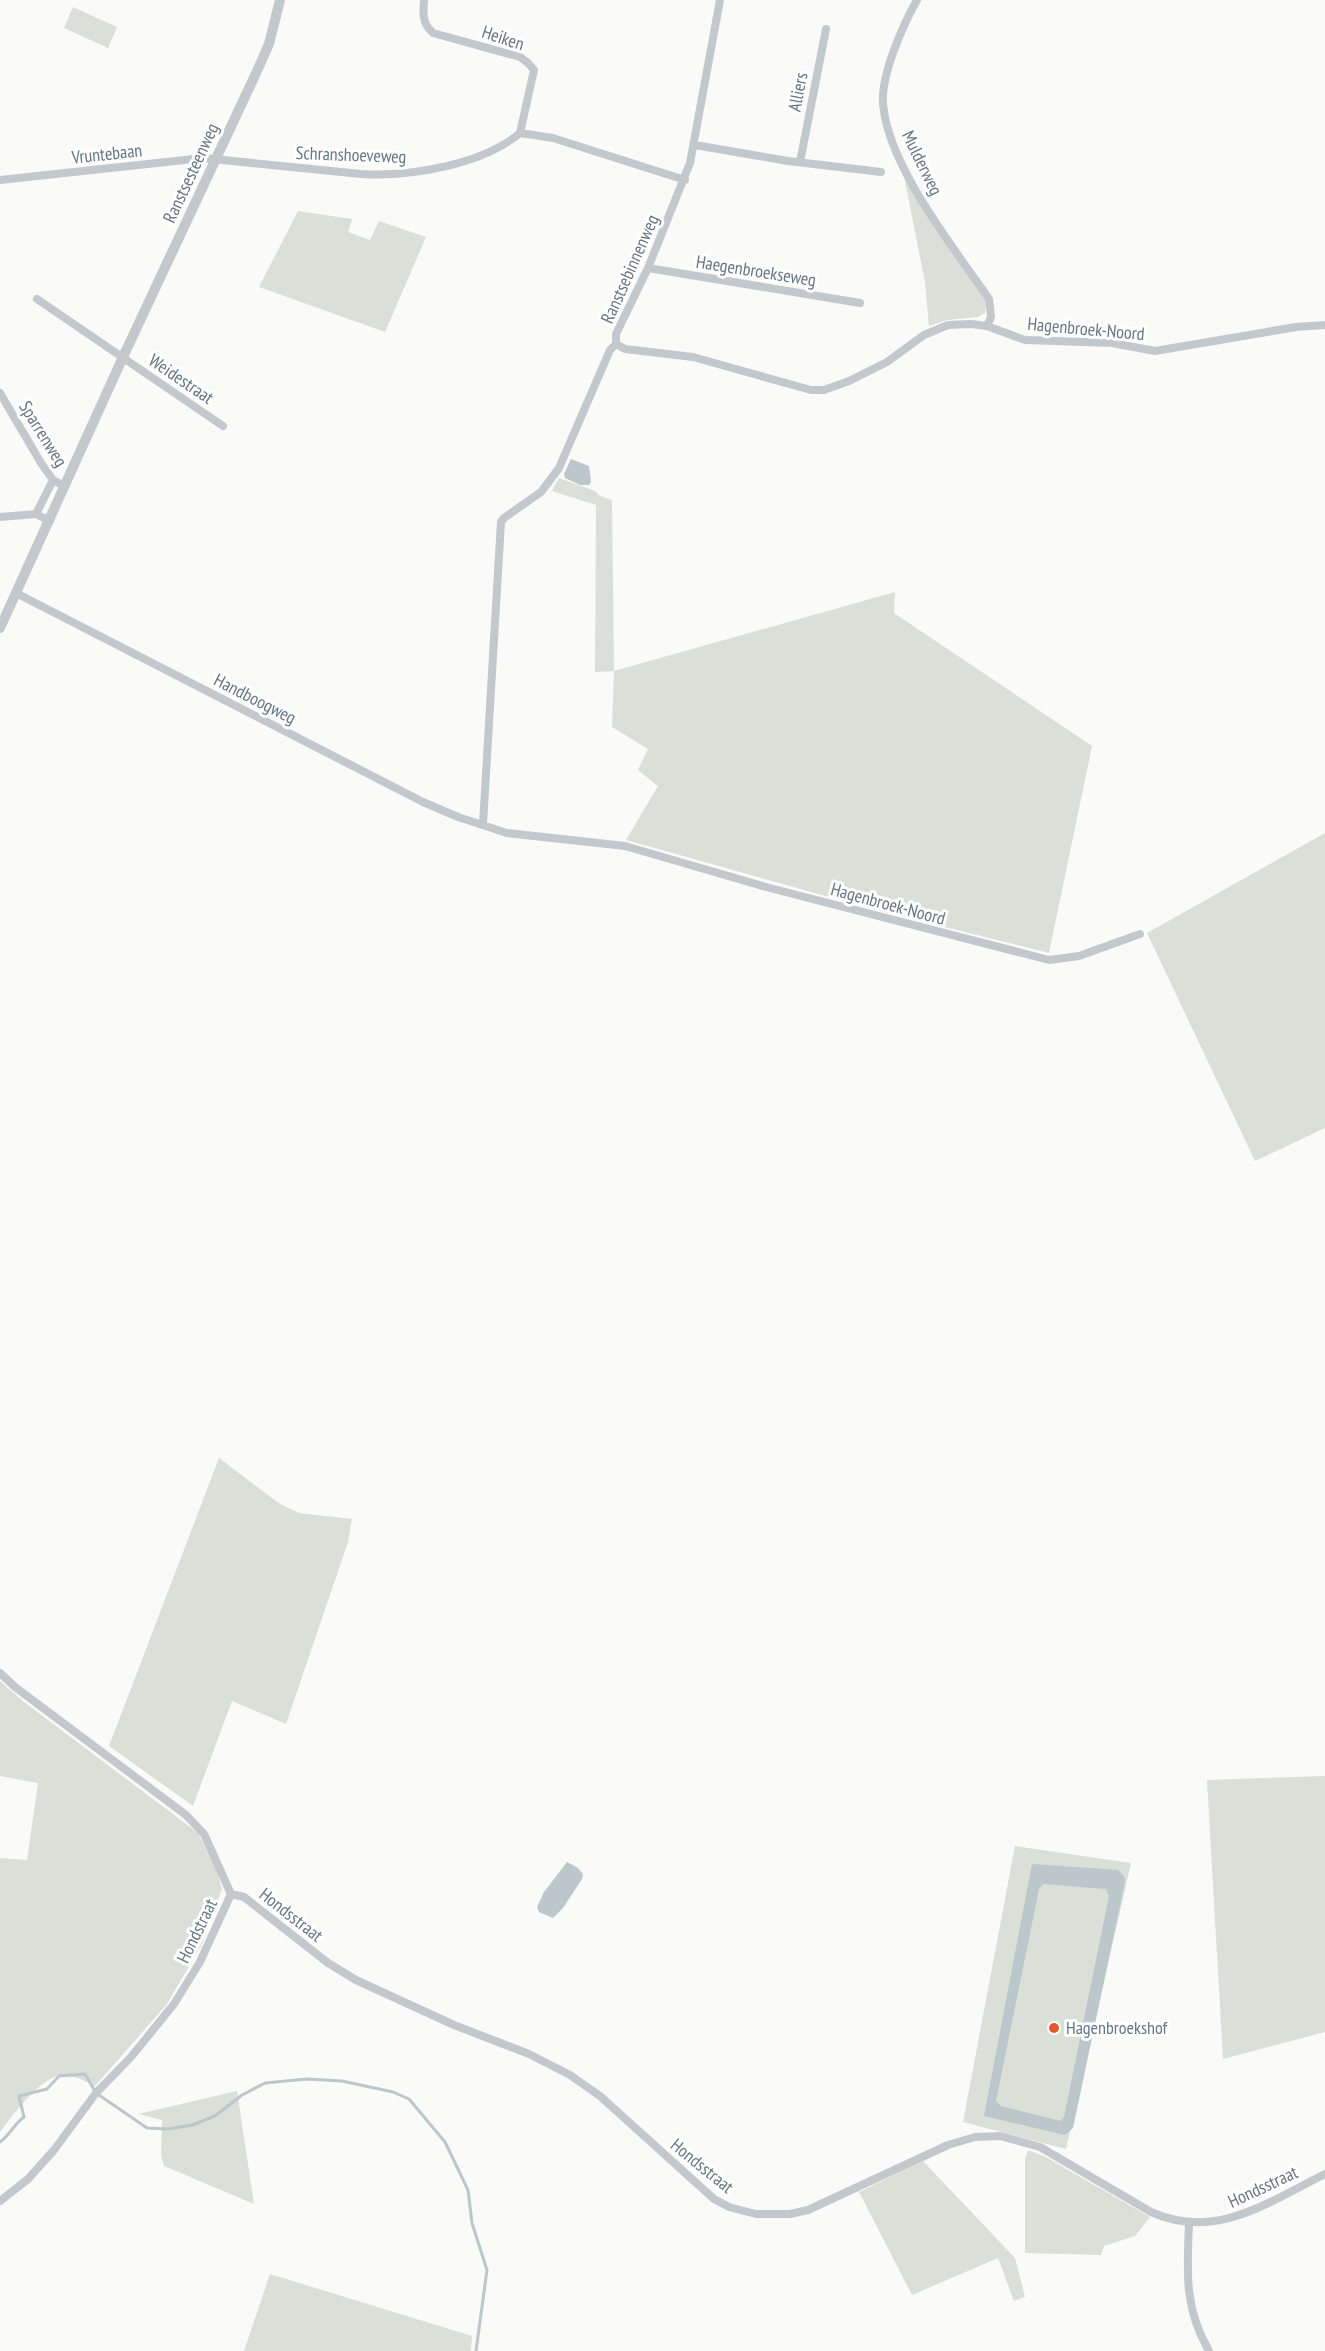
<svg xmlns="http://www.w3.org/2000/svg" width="1325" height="2351" font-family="'PT Sans Narrow',sans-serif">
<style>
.green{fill:#dadfd7}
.water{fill:#bbc7cb;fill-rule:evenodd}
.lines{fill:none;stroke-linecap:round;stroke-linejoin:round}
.stream{stroke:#bbc7cb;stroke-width:3}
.minor{stroke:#c3c8cc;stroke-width:8}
.tertiary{stroke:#c3c8cc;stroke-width:10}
.poi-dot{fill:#e4572e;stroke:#fff;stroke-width:2}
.labels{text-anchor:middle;stroke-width:6;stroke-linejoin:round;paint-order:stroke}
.street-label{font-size:18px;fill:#657683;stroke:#fff}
.poi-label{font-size:18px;fill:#657683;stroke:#fff;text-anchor:start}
</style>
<rect width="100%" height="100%" fill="#fafaf8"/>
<path class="green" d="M73 7 117 27 108 48 64 28Z
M904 176 981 290 986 304 985 313 978 317 947 320 929 326 925 282Z
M298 211 352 219 348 232 370 240 379 221 426 237 385 332 259 287Z
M559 478 595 491 600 496 612 500 614 671 895 592 894 613 1092 746 1049 953 872 909 626 840 658 786 638 770 648 749 612 727 614 671 595 672 596 505 552 491Z
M1325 833V1128L1255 1161 1147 933Z
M219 1458 280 1504 299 1513 352 1519 348 1542 286 1724 232 1701 193 1806 109 1746Z
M0 1681 24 1702 198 1833 217 1871 222 1889 202 1944 167 2004 95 2086C85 2081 75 2076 63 2075 42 2075 12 2116 0 2132V1858L27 1860 38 1783 0 1776Z
M1325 1776V2032L1223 2059 1207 1780Z
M1015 1846 1131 1863 1066 2149 963 2122Z
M237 2091 254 2204 164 2166 161 2155 162 2120 138 2114Z
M1028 2150 1044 2156 1150 2217 1135 2236 1104 2246 1101 2255 1025 2253V2160Z
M923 2161 1015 2258 1025 2297 1014 2301 998 2258 912 2295 859 2192Z
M270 2274 472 2336 471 2351H244Z"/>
<path class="water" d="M571 459 589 466 591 482 589 485H580L565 478 564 474Z
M567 1862 578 1868 583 1874 582 1879 563 1908 553 1918 539 1912 537 1907 544 1892Z
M1032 1864 1118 1870 1124 1876 1125 1882 1073 2128 1065 2135 984 2116ZM1043 1884 1106 1889 1109 1896 1064 2117 1060 2121 1001 2106 996 2101 1039 1889Z"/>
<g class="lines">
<path class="stream" d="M0 2142C10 2135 14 2124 24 2117L19 2096 47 2089 59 2076 85 2074 96 2093 147 2128 168 2129 192 2125 215 2116 242 2095 265 2083 307 2079 342 2081 393 2092 409 2099 445 2142 468 2190 472 2223 487 2270 476 2351"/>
<path class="minor" d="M424 0C423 14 422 23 433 33L520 57 528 63 534 70 520 133
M917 0C903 25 881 74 883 104 888 166 954 248 989 299L991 317 987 326
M695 145 788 161 881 172
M800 162 826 29
M0 180 203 158 361 174C409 177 482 165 520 133L553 138 685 180
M648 268 860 303
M37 299 223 426
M616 344 625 349 693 357 811 390H824L849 381 887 362 924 335 948 325 971 324 987 326 1025 340 1112 343 1155 351 1296 327 1325 325
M0 393 41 463 53 480 64 486
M36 514 53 480
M0 517 36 514 50 521
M16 593 423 802 458 817 507 833 625 846 766 887 1049 960 1079 956 1140 934
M483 824 501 522 504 518 541 492 559 468 610 350 616 344V334L648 268 690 163 720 0
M0 1673 15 1687 186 1815 204 1834 231 1894 200 1962 174 2004 131 2057 96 2093 54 2150 28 2179 0 2201
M231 1894 244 1897 328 1963 356 1980 454 2025 529 2054 570 2075 600 2096 714 2199 729 2207 756 2214H790L808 2210 948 2145 975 2137 1000 2136 1040 2147 1151 2212C1216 2241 1268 2202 1325 2174
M1189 2224C1187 2271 1184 2308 1209 2351"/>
<path class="tertiary" d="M0 628 123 357 257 71 269 44 280 0"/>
</g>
<circle class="poi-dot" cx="1054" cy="2028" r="6"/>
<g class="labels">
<g class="street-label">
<text transform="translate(503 38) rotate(18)" y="6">Heiken</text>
<text transform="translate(798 92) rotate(-79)" y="6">Alliers</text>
<text transform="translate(107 154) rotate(-6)" y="6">Vruntebaan</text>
<text transform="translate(351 155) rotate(2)" y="6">Schranshoeveweg</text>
<text transform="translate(922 163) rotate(64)" y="6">Mulderweg</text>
<text transform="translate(191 173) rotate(-65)" y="6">Ranstsesteenweg</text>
<text transform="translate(630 269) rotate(-66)" y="6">Ranstsebinnenweg</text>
<text transform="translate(756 271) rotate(9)" y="6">Haegenbroekseweg</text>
<text transform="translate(1086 329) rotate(5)" y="6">Hagenbroek-Noord</text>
<text transform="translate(181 379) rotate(34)" y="6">Weidestraat</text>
<text transform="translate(43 434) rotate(58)" y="6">Sparrenweg</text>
<text transform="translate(255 699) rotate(27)" y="6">Handboogweg</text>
<text transform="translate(888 904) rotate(15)" y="6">Hagenbroek-Noord</text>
<text transform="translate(291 1915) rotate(38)" y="6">Hondsstraat</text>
<text transform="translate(197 1931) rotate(-64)" y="6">Hondstraat</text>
<text transform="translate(702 2166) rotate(39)" y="6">Hondsstraat</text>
<text transform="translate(1263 2187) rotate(-25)" y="6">Hondsstraat</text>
</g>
<g class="poi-label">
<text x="1066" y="2034">Hagenbroekshof</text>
</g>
</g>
</svg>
